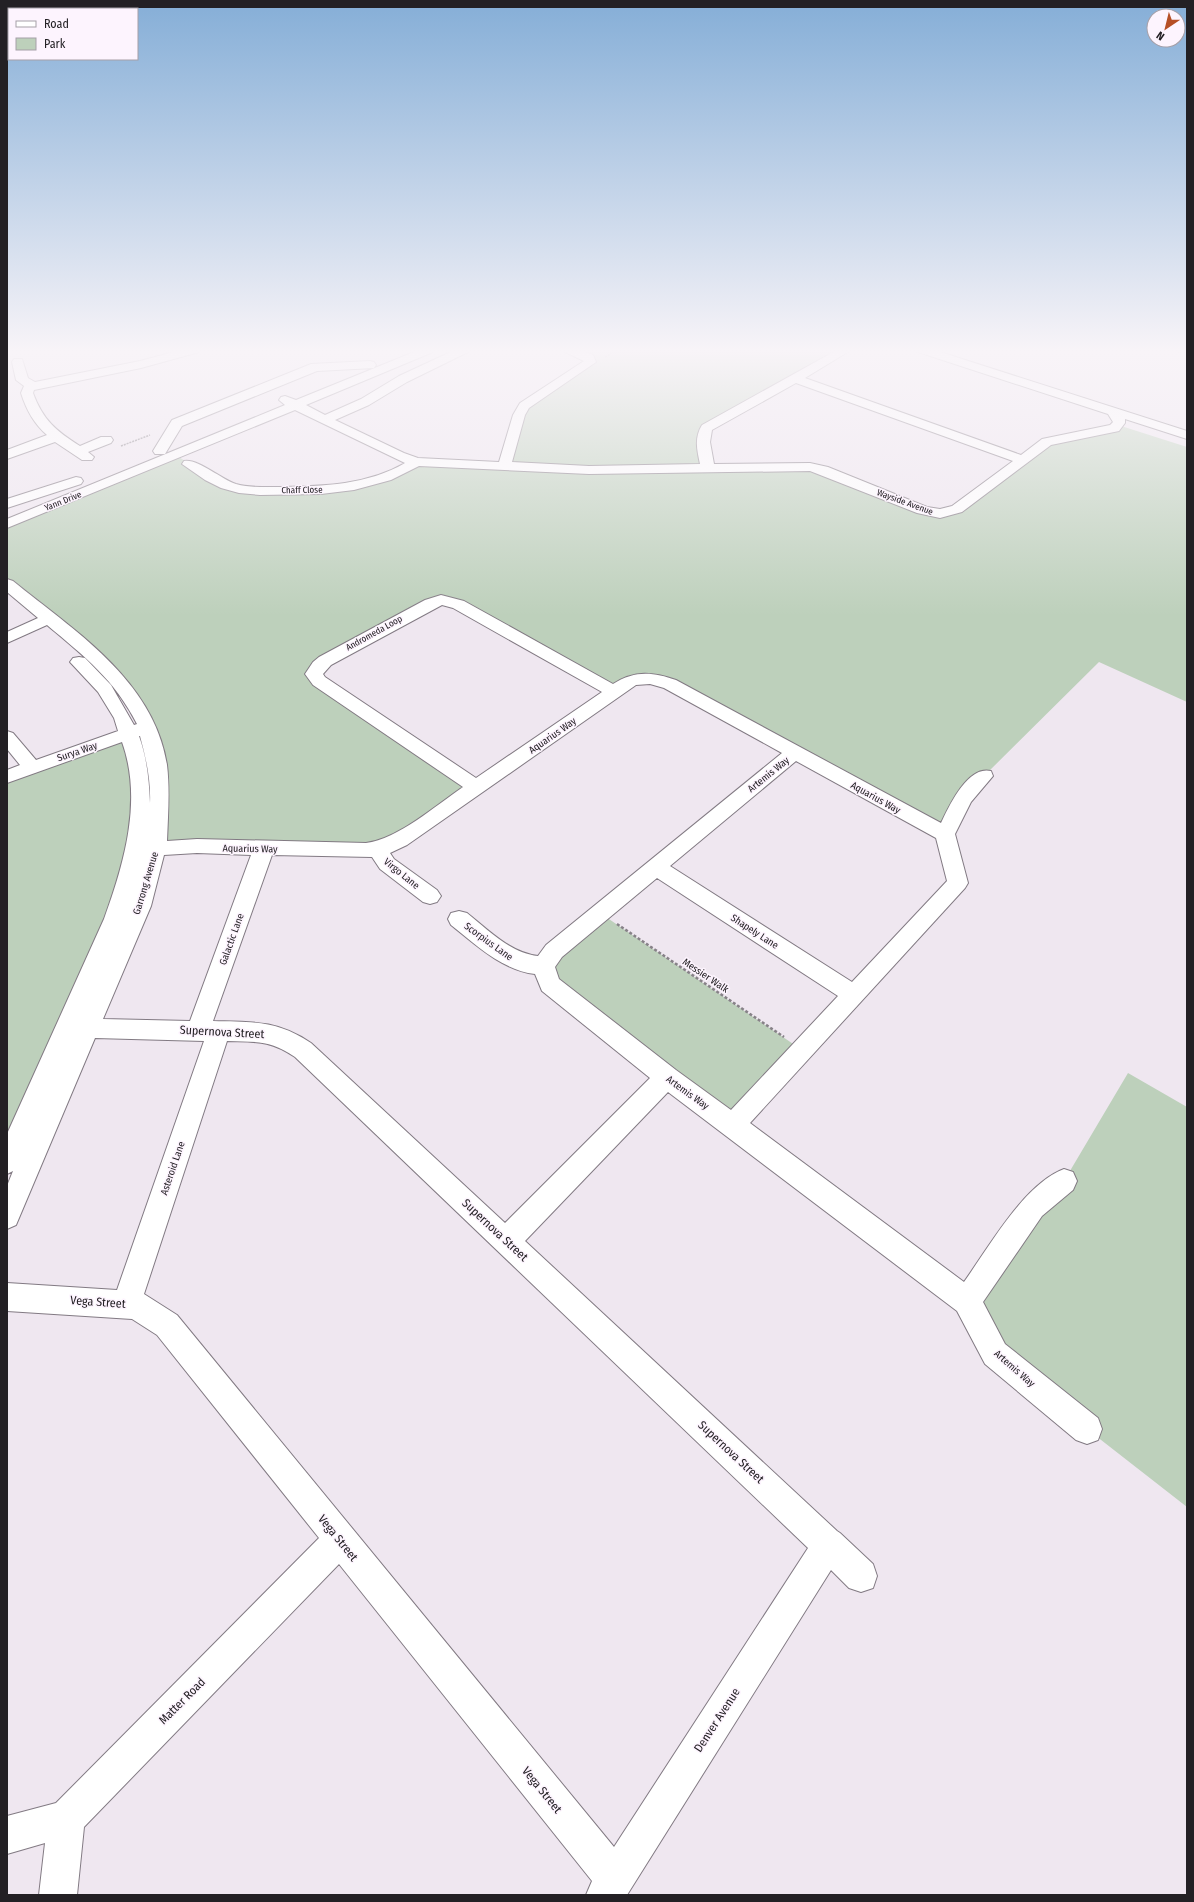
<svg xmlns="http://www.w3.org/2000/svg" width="1194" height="1902" font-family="'Fira Sans Condensed',sans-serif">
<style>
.green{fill:#bdd0bb}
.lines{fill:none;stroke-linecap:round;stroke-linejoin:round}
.minor-casing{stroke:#827a83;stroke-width:2}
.path-far1{stroke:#878288;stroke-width:1.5;stroke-dasharray:2 1;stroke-linecap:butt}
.path{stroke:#878288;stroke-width:2.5;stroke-dasharray:3 2;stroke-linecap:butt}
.minor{fill:#fff;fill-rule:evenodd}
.labels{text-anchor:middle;stroke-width:3;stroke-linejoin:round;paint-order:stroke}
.far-street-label{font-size:9px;fill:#232024;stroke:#fdf4fe}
.street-label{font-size:10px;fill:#232024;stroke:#fdf4fe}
.near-street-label{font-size:12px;fill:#232024;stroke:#fdf4fe}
</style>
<rect width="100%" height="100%" fill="#efe7f0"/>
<path class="green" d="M569 350H845L711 425 708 468 804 466 945 513 1042 445 1118 425 1187 447V702L1099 662 984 776 945 834 645 677 614 692 441 600 314 674 476 787 382 848 156 849 160 793 135 703 7 584V524L175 454 189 464 231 487 343 489 416 462 504 467 519 415 590 362 581 354Z
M129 733 136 851 7 1162V777Z
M600 913 802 1050 733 1125 550 985 547 960Z
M1128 1073 1187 1107V1507L1087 1429 995 1354 967 1301 1064 1181Z"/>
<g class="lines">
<defs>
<path id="minor" d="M181 350H201L199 352 141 368 34 390 33 393C43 420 56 431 80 446L101 437H111L113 440 111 443 88 452 94 457 92 460H82L55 442 7 459V450L47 435C34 424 26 409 21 393L24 386 16 380 12 362 14 359H22L28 378 35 382 140 361Z
M419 350H435L433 352 306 405 325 415 361 399 399 376 455 350H470L468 352 407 382 369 405 335 420 404 453 418 458 499 462 513 415 520 403 584 361 565 352 563 350H579L593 355 596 362 529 408 525 415 512 462 589 466 700 464C697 450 694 438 702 425L837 350H851L805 378 1021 455 1042 439 1110 425 1113 422 1108 414 918 352 916 350H934L1187 431V439L1125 419V423L1119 431 1051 445 962 512 940 518 917 513 810 471 589 474 419 466 391 480 354 490 321 494 260 495 239 493 221 488 205 480 182 464 184 461C197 458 221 479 236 484 250 488 266 487 281 487 324 486 367 485 405 463L295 410 7 528V519L285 405 279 400 281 397 285 396 296 400ZM796 383 1013 461 952 506 940 509 927 507 828 467 810 463 714 464 710 442 712 430Z
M370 361 374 362 376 365 374 368 317 371 182 426 165 454H155L153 451 172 420 311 364Z
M76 477 81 478 83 481 81 484 7 508V499Z
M7 579 13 581C73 630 154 680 167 765 170 790 168 815 167 841L197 839 366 843C398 839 435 806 463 787L313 685 305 674 313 662 319 657 425 600 441 595 464 601 613 684C635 670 653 672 676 680L941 823C949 806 968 765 991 771L993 776 971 802 955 834 968 883 965 888 750 1123 964 1282C989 1247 1024 1184 1064 1169L1073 1172 1077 1181 1073 1190 1042 1216 983 1302 1005 1344 1098 1418 1102 1429 1098 1440 1087 1444 1076 1440 985 1364 957 1311 668 1092 525 1241 837 1531 840 1533 873 1564 877 1576 873 1588 861 1592 849 1588 831 1570 627 1895H586L592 1881 339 1564 84 1827 77 1895H39L45 1843 7 1854V1816L56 1803 319 1538 157 1335 132 1319 7 1311V1283L117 1290 204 1041 95 1038 16 1225 7 1229V1186L13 1171 7 1174V1134L104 919C124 864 143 800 122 742L7 783V770L20 765 7 749V731L13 733 36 760 118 731 114 718 98 692 70 662 73 658 79 657 85 658 111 685 134 725 137 724C114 679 85 657 47 625L7 643V632L38 618 7 592ZM442 605 453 608 602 692 476 778 325 677 323 674 331 665ZM650 684 664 688 782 753 546 945 538 956C510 953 487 929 467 913L459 911 451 913 448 919 451 925C476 945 502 970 535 974L542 991 650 1078 505 1223 311 1043C277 1020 252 1022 213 1021L272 855 372 857 380 869 423 902 430 904 437 902 441 896 437 890 394 859 390 853 407 845 636 685ZM139 736H140C146 758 151 780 150 803 149 780 147 758 139 736ZM796 761 936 838 947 881 852 982 670 866ZM197 853 251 855 190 1021 103 1019 151 906 164 855ZM657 878 838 996 731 1110 676 1070 559 979 555 967 562 957ZM227 1041C257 1042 270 1040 295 1057L808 1548 614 1847 177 1315 144 1294Z"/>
</defs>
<use href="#minor" class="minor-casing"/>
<path class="path-far1" d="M1159 350 1187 352
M605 357 618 350
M121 446 150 435"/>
<path class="path" d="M617 924 784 1037"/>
<use href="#minor" class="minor"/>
</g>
<linearGradient id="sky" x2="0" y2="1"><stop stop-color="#85aed7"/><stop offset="0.57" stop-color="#f8f4f8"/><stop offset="1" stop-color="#f8f4f8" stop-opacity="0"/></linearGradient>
<rect width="1194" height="616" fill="url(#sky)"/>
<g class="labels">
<g class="far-street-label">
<text transform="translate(302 490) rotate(-1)" y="3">Chaff Close</text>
<text transform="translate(63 501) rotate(-22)" y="3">Yann Drive</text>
<text transform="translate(905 502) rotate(20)" y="3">Wayside Avenue</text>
<text transform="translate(374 633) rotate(-29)" y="3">Andromeda Loop</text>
</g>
<g class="street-label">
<text transform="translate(552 735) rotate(-35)" y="4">Aquarius Way</text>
<text transform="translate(77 751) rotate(-19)" y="4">Surya Way</text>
<text transform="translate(768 774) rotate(-39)" y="4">Artemis Way</text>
<text transform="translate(876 797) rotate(29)" y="4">Aquarius Way</text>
<text transform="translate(250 848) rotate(1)" y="4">Aquarius Way</text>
<text transform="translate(402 873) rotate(39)" y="4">Virgo Lane</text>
<text transform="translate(145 883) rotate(-73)" y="4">Garrong Avenue</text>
<text transform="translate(755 931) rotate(33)" y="4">Shapely Lane</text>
<text transform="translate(231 939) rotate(-70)" y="4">Galactic Lane</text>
<text transform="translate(489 941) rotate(36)" y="4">Scorpius Lane</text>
<text transform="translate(706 975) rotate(34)" y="4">Messier Walk</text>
<text transform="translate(688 1092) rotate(36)" y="4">Artemis Way</text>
<text transform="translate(172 1168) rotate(-71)" y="4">Asteroid Lane</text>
<text transform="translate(1015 1368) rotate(41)" y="4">Artemis Way</text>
</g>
<g class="near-street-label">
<text transform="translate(222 1032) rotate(3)" y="4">Supernova Street</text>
<text transform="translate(495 1230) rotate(43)" y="4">Supernova Street</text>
<text transform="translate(98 1302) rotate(4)" y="4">Vega Street</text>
<text transform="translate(731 1452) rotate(43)" y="4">Supernova Street</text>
<text transform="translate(338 1538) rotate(51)" y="4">Vega Street</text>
<text transform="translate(182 1701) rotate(-45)" y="4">Matter Road</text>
<text transform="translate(717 1720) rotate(-57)" y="4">Denver Avenue</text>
<text transform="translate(542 1790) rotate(51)" y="4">Vega Street</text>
</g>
</g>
<rect width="1194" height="1902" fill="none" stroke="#232024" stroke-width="16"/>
<rect x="8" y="8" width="130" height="52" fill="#fdf4fe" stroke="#a69fa7"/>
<rect x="16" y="21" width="20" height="6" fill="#ffffff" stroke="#a69fa7"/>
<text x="44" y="28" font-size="12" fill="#232024">Road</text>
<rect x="16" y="38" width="20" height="12" fill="#bdd0bb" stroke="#a69fa7"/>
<text x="44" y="48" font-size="12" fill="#232024">Park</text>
<g transform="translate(1166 28) rotate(215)"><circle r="19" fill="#fdf4fe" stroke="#a69fa7"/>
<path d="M0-3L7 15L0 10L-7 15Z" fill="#b64f26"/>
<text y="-6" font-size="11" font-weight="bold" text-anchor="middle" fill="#232024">N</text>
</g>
</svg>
